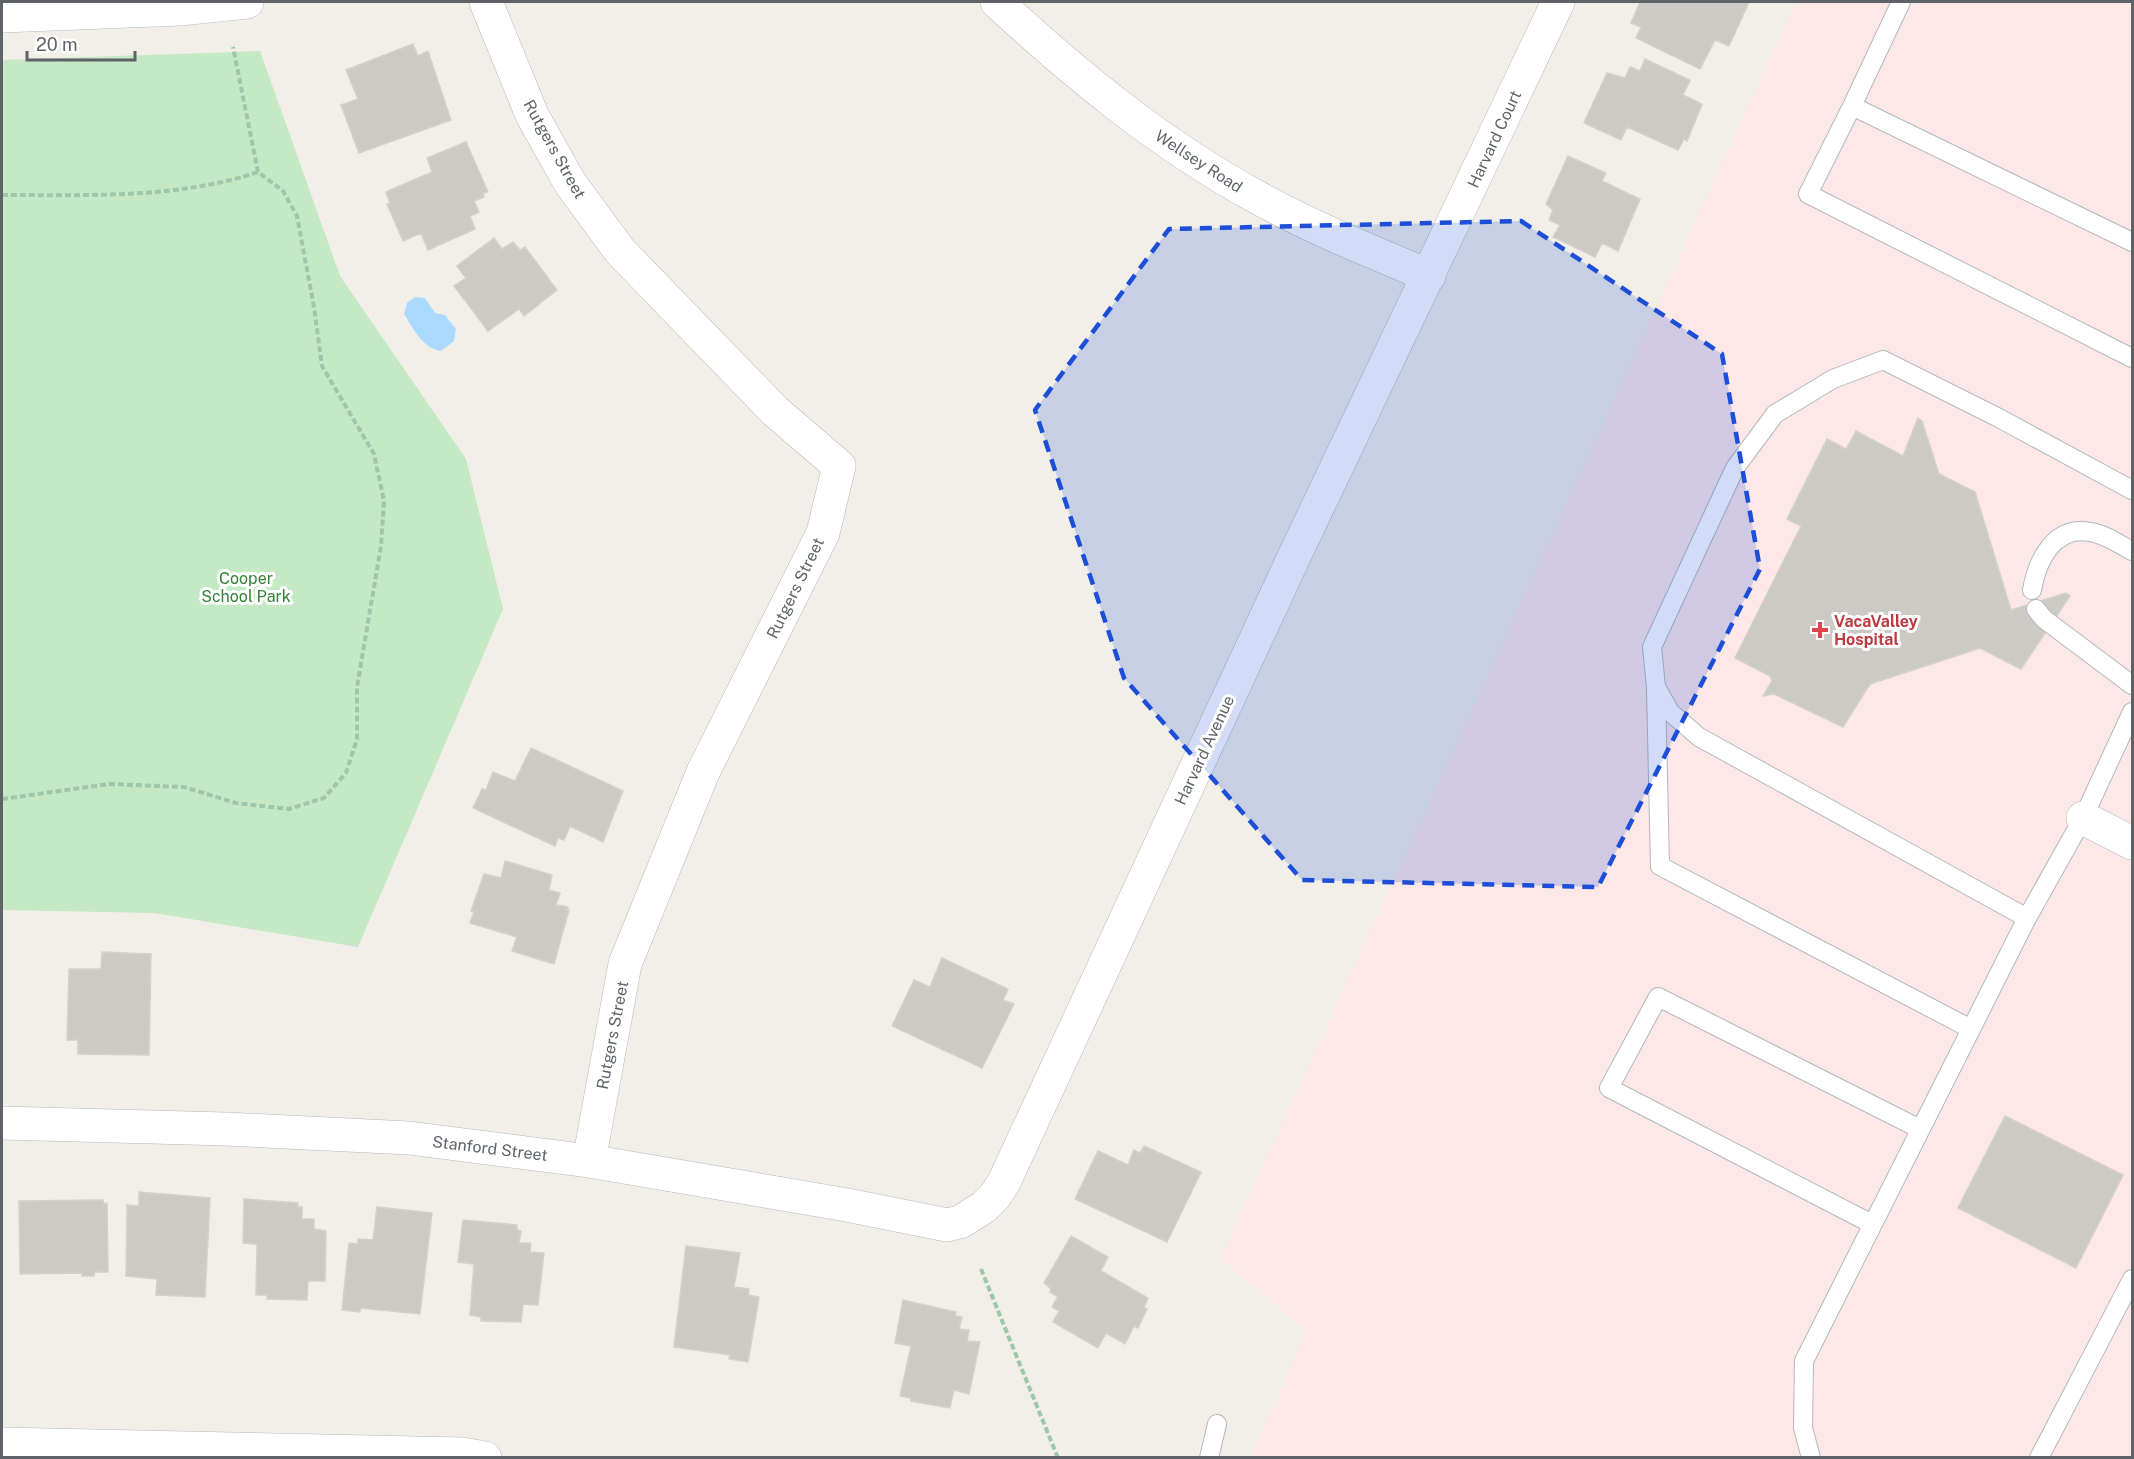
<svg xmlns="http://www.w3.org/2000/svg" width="2134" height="1459" font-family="'Public Sans',sans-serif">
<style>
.medical{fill:#fce8e6}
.green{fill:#c5e8c5}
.water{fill:#aadaff}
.building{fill:#cccac5;stroke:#d6d1c6;stroke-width:1.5}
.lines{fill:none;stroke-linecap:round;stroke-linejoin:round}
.lane-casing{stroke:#b5b8bc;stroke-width:20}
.street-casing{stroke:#b5b8bc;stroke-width:34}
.secondary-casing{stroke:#b6babf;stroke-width:34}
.path{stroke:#9cc7a9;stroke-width:4;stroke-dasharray:6 3;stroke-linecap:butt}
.lane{stroke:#fff;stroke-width:18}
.street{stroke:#fff;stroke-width:33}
.secondary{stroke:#fff;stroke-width:33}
.marked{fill:#1d4ed8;fill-opacity:0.2;stroke:#1d4ed8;stroke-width:4.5;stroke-dasharray:12 8;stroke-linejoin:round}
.health-dot{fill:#e0444e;stroke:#fff;stroke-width:2}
.labels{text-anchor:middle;stroke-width:6;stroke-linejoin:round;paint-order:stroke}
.street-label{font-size:16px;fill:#5f6368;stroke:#fff}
.park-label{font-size:16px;fill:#348238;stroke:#fff}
.health-label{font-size:16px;font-weight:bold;fill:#be3a42;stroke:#fff;text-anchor:start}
</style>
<rect width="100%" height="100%" fill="#f1efe8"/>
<path class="medical" d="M1796 2H2132V1457H1251L1306 1331 1220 1259Z"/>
<path class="green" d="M260 51 340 276 466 459 503 609 358 947 155 913 2 910V60Z"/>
<path class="water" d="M415 297 425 298 435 313 445 315 456 329 454 341 441 351C421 347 414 329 404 314L407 303Z"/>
<path class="building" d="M1640 2H1749L1729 46 1715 40 1700 69 1636 38 1641 27 1631 23Z
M413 44 418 56 428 51 451 120 359 153 341 105 358 99 346 70Z
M1645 59 1690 80 1683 95 1702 104 1687 141 1684 139 1678 150 1627 127 1621 140 1584 123 1607 73 1625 78 1630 67 1640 71Z
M466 142 488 192 483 193 484 197 474 201 479 212 470 216 475 229 428 250 421 233 403 241 387 204 390 203 386 192 432 172 427 158Z
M1568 156 1606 173 1602 181 1640 199 1618 251 1602 243 1595 257 1553 237 1560 225 1549 220 1553 210 1546 204Z
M494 238 502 249 513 242 520 250 525 247 557 290 524 316 519 309 488 331 454 286 466 278 457 266Z
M1918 418 1922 421 1939 474 1975 492 2011 610 2066 593 2070 596 2021 669 1980 648 1870 684 1843 727 1774 694 1763 696 1772 681 1770 676 1735 658 1801 526 1787 519 1827 439 1846 449 1856 431 1903 456Z
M531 748 623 791 603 842 570 826 564 840 558 838 555 846 473 808 482 789 486 790 493 772 515 781Z
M505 861 552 875 549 890 560 893 556 905 568 907 566 910H569L554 964 512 951 517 937 470 923 474 912 471 911 484 874 501 878Z
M102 952 151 954 149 1055 78 1054V1040H67L69 969H101Z
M942 958 1008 989 1003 1000 1014 1004 982 1068 892 1026 914 980 930 987Z
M2005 1116 2123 1175 2076 1268 1958 1208Z
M1144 1146 1201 1172 1167 1242 1075 1199 1098 1151 1128 1165 1134 1150 1140 1153Z
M139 1192 210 1198 205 1297 156 1295 157 1279 126 1276 127 1205 139 1206Z
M244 1199 298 1203V1207H302V1219H314V1229L326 1231 325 1281H308L307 1300 267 1299V1295H256L257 1244 243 1243Z
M103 1200 104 1204 107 1203 108 1272H95L94 1276H82V1273L20 1274 19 1201Z
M377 1207 432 1213 420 1314 360 1308V1312L342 1310 349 1243 358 1244V1239L373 1240Z
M463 1220 517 1225V1230L521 1231 519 1243H531L530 1252 544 1253 538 1305 523 1304 521 1322 481 1321V1317L470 1315 474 1264 458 1262Z
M1071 1236 1108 1257 1101 1271 1148 1298 1144 1308 1147 1309 1138 1328 1134 1326 1125 1344 1106 1333 1098 1348 1053 1322 1059 1311 1052 1307 1058 1297 1050 1292 1051 1289 1044 1283Z
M686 1246 740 1253 734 1287 749 1289 748 1295 759 1297 748 1362 729 1359 730 1355 674 1347Z
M903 1300 956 1312 955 1316 962 1317 959 1329 969 1330 967 1341 980 1342 969 1394 954 1390 950 1408 911 1401V1398L900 1396 911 1346 895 1343Z"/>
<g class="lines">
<defs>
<path id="lane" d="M1901 2 1852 106 2132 242
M1852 106 1808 194 2132 358
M2032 590C2037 561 2054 525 2090 532 2105 534 2119 544 2132 551
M2036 609 2044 619 2132 685
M1656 689 1660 866 1971 1029
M2027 918 1699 737 1670 712 1656 687 1652 647 1735 468 1775 414 1833 379 1883 360 1999 418 2132 490
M1872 1224 1609 1088 1658 997 1920 1129
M1209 1458 1217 1424
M1811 1458 1803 1428 1804 1361 2027 918 2083 818 2132 712
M2039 1458 2132 1279"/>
<path id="street" d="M486 2 532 115 570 183 620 251 775 411 839 466 823 533 703 772 625 964 589 1161
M997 2C1076 75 1160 144 1255 196 1310 227 1371 251 1429 276
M2083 818 2132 843
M2 1123 226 1129 409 1138 589 1161 847 1205 947 1225 960 1222 984 1207 995 1196 1004 1182 1292 561 1558 2"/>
<path id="secondary" d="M2 16 180 9 247 2
M2 1444 462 1454 485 1458"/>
</defs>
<use href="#lane" class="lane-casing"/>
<use href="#street" class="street-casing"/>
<use href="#secondary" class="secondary-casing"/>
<path class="path" d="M2 195C87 195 177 199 258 172
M2 799 109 784 184 787 236 803 289 809 324 798 346 773 357 739V687L381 546 384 501 374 454 322 366 314 307 297 216 283 191 258 172 233 47
M981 1269 1058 1458"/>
<use href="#lane" class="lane"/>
<use href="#street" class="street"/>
<use href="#secondary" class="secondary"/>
</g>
<path class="marked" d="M1521 221 1722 354 1760 569 1598 887 1302 880 1124 678 1035 410 1169 229Z"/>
<path class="health-dot" d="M1817 621h6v6h6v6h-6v6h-6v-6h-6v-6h6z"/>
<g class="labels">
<g class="street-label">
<text transform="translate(1494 139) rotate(-65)" y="6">Harvard Court</text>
<text transform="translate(555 149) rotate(61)" y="6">Rutgers Street</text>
<text transform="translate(1199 161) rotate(33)" y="6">Wellsey Road</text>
<text transform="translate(795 588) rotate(-64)" y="6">Rutgers Street</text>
<text transform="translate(1204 750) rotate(-65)" y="6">Harvard Avenue</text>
<text transform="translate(612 1035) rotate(-79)" y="6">Rutgers Street</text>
<text transform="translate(490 1148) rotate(7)" y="6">Stanford Street</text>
</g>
<g class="park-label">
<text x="246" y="584">Cooper<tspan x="246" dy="18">School Park</tspan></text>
</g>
<g class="health-label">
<text x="1834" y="627">VacaValley<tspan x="1834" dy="18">Hospital</tspan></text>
</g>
</g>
<rect width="2134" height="1459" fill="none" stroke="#5f6368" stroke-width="6"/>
<path d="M27 51v9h108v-9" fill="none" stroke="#5f6368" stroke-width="3"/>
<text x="36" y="51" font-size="18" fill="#5f6368" stroke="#ffffff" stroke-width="4.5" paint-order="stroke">20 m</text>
</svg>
